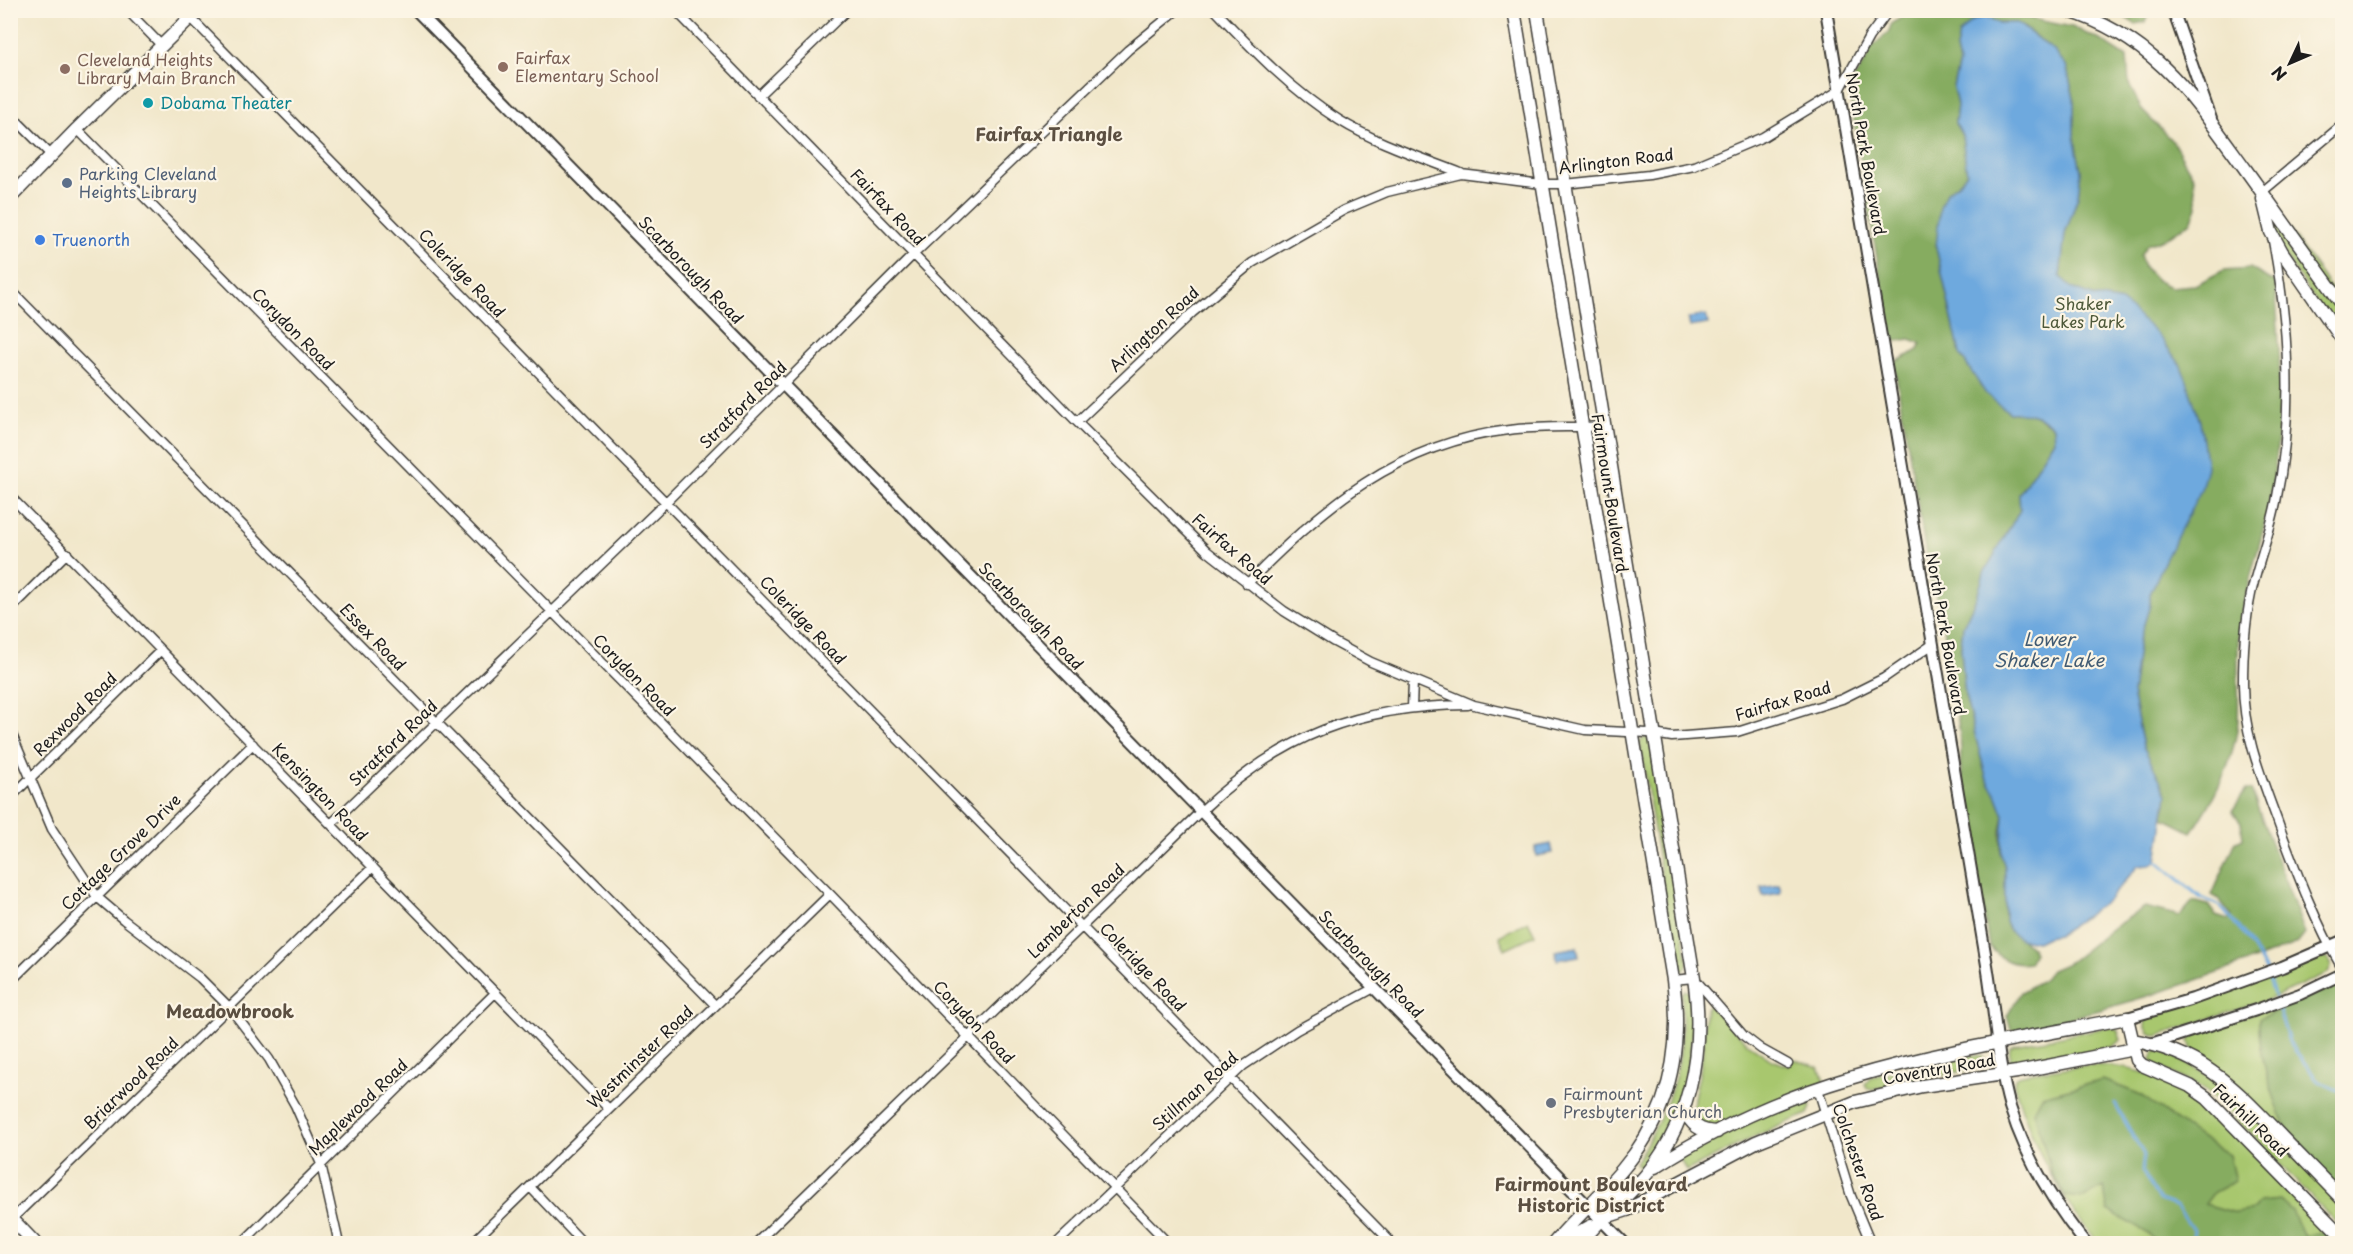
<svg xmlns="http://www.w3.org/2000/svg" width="2353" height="1254" font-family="'Playpen Sans',sans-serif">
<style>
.green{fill:#a8c76e;stroke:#627245;stroke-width:1.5}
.forest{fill:#86ac61;stroke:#51643e;stroke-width:1.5}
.water{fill:#6ea9de;stroke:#45627d;stroke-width:1.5}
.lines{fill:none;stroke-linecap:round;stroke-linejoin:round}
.stream{stroke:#6ea9de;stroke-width:3}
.minor-casing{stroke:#3c3a36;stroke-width:11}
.tertiary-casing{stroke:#3c3a36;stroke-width:14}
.secondary-casing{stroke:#3c3a36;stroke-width:15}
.minor{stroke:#fff;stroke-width:8}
.tertiary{stroke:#fff;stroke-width:10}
.secondary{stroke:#fff;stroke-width:12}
.education-dot{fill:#8d6e63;stroke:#fcf5e5;stroke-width:2}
.culture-dot{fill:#0f9aa8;stroke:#fcf5e5;stroke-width:2}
.service-dot{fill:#5c6f8a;stroke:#fcf5e5;stroke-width:2}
.shop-dot{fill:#3f7fe0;stroke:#fcf5e5;stroke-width:2}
.worship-dot{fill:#6b7280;stroke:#fcf5e5;stroke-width:2}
.labels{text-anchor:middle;stroke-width:4.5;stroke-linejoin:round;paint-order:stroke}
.education-label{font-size:16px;fill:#785e54;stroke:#fcf5e5;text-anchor:start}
.culture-label{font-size:16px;fill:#0d838f;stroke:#fcf5e5;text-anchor:start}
.street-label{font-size:16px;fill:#1c1c1c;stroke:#fcf5e5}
.service-label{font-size:16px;fill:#4e5e75;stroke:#fcf5e5;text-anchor:start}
.shop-label{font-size:16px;fill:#366cbe;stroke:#fcf5e5;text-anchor:start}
.park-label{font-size:16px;fill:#4d5839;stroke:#fcf5e5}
.worship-label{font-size:16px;fill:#5b616d;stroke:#fcf5e5;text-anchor:start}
.neighbourhood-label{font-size:18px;font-weight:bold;fill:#5b4f41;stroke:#fcf5e5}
.water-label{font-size:18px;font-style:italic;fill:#415b73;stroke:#fcf5e5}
</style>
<rect width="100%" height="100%" fill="#fcf5e5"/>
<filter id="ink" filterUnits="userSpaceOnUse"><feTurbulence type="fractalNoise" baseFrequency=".0167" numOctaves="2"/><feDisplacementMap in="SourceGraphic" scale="12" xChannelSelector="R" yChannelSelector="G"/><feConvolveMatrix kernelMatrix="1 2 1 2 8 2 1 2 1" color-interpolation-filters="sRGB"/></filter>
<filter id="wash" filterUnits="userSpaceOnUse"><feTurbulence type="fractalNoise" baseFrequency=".008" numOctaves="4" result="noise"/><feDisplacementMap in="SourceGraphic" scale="24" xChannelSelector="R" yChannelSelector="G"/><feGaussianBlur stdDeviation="1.35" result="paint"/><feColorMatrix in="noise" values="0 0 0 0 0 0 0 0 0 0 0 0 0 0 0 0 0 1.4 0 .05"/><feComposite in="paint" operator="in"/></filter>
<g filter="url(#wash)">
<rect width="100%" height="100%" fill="#f1e7ca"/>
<path class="green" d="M2262 192 2342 304V339L2282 252Z
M1643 738H1647L1651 742 1688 963 1685 969 1680 971 1676 966 1640 743Z
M1528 921 1535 935 1505 949 1499 936Z
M2320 956 2328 959 2331 967 2328 973 2267 1000 2157 1036 2149 1033 2145 1026 2146 1019 2153 1015 2251 984Z
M2334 983 2342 985V1192L2230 1078 2192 1050 2189 1041 2193 1035Z
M1685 990H1689L1694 1021 1686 1083 1671 1124 1656 1150 1641 1169 1635 1163C1658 1126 1677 1089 1681 1045 1683 1028 1681 1011 1682 993Z
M1710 1005 1747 1043 1770 1059 1788 1066 1791 1059 1819 1067 1824 1082 1714 1127C1678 1125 1699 1086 1701 1066 1704 1049 1704 1032 1705 1015L1706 1008Z
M2109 1027 2117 1029 2121 1040 2111 1047 2015 1064C2009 1060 2009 1054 2010 1047L2015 1045Z
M2160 1051C2233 1078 2289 1150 2342 1205V1229L2220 1102 2202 1088 2153 1064 2151 1060 2154 1052Z
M1975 1055 1982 1056 1986 1061 1985 1066 1873 1090 1868 1089 1865 1084 1870 1077Z
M2087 1065C2122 1064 2162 1075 2192 1094 2215 1108 2234 1131 2253 1150 2283 1181 2312 1212 2342 1243H2098C2058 1196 2032 1145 2014 1085L2015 1078 2021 1074Z
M1801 1100 1807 1101 1811 1107 1808 1114 1760 1134 1686 1171 1679 1157 1752 1119Z"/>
<path class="forest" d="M1913 11H1992L2072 27 2102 41 2127 57 2129 84 2142 110 2173 142 2194 178 2197 207 2191 222 2168 237 2147 245 2140 255 2144 267 2156 280 2170 287 2195 285 2224 270 2250 268 2275 283C2281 358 2284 431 2269 505 2261 545 2246 584 2240 625 2235 658 2240 687 2238 720 2236 756 2213 803 2192 832L2164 818 2167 794 2143 746 2132 693 2139 640 2150 605V594L2165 560 2200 422 2180 364 2122 302 2095 297 2072 288 2060 276 2065 234 2078 196 2081 171 2074 136V98L2066 65 2054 51 2025 28 2017 23H1998L1990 18 1956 49 1959 63 1953 87 1957 105 1955 123 1962 135 1967 173 1960 182 1946 193 1936 247 1960 354 2010 413 2029 412 2053 426 2054 440 2019 494 2020 510 1984 573 1978 594 1963 626 1961 648 1965 695 1986 777 1996 794 2004 815 2001 831V854L2005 867V922L2009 930 2031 947 2034 953 2029 963C2011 966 2001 959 1989 946L1960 764C1963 748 1957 706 1951 691L1943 616 1930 578 1894 363 1918 350 1921 343 1910 339 1891 342 1850 95 1854 79 1866 60 1869 49 1888 33 1892 23Z
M2115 11 2150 10V11L2145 22 2135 24Z
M2246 790H2251L2299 917 2305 934 2298 943C2207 979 2111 1010 2016 1031L2011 1030 2007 1016 2021 992 2043 980 2051 970 2070 962 2114 927 2145 907 2180 916 2193 901 2208 905 2216 916 2228 920 2232 916 2219 899 2212 895 2236 841 2243 838 2241 822 2232 811Z
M2341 984 2342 985V1192C2329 1179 2303 1157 2294 1142 2276 1109 2257 1056 2259 1018Z
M2103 1080 2139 1094 2195 1134 2229 1155 2235 1181 2214 1192 2205 1204 2236 1213 2253 1210 2259 1202 2280 1200 2292 1211 2304 1236 2322 1232 2333 1243H2155L2149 1234 2108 1210 2103 1187 2084 1198 2065 1196 2052 1174 2034 1111 2042 1096Z"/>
<path class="water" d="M1984 17 1998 23H2017L2054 51 2066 65 2074 98V136L2081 171 2078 196 2065 234 2060 276 2072 288 2095 297 2122 302 2157 334 2180 364 2187 381 2200 422 2207 467 2201 490 2165 560 2150 594V605L2139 640 2132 693 2143 746 2167 794 2157 861 2150 865 2138 866 2110 898 2075 924 2058 935 2047 937 2037 942 2020 939 2009 930 2005 922V867L2001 854 2004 815 1996 794 1986 777 1965 695 1961 648 1963 626 1978 594 1984 573 2020 510 2019 494 2054 440 2053 426C2039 415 2028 412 2010 413L1986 394 1960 354 1936 247 1940 207 1946 193 1960 182 1967 173 1962 135 1955 123 1957 105 1953 87 1959 63 1956 49 1959 34 1972 21Z
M1706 315 1708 324 1690 327 1688 318Z
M1551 844 1553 853 1536 856 1535 847Z
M1779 884 1781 890 1780 893 1763 896 1761 887Z
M1577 947 1579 956 1557 960 1555 951Z"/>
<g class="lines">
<path class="stream" d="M1990 18 1992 10
M2157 861 2200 897 2220 906 2244 934 2266 970
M2268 976 2289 1042 2318 1081 2342 1092
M2115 1104 2144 1155 2142 1171 2159 1200 2176 1206 2193 1230 2192 1240 2195 1244
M2328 1244V1241"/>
</g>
</g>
<g filter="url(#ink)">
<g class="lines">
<defs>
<path id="minor" d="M127 10 162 46
M675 10 1077 422 1207 551 1284 611 1334 642 1371 662 1474 705 1585 730 1648 733 1672 737 1737 732 1842 699 1884 678 1933 644
M1215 10C1253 50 1291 90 1339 120 1376 143 1420 157 1461 173
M191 18 1393 1244
M758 96 847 10
M10 114 51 155
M77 129 830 894 1169 1244
M2262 192 2342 125
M2273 241C2289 326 2294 417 2276 502 2270 533 2258 563 2251 594 2245 623 2243 654 2243 684 2243 735 2263 781 2280 828 2298 876 2316 924 2342 968
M10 289 715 1005
M1077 422 1192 313 1252 263 1344 210 1387 192 1461 174 1542 184H1565L1649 175 1694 166 1763 137 1840 90 1869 37 1889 10
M10 496 608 1108
M1247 584C1322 507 1398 443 1509 430 1540 426 1573 428 1604 426
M10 610 67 553
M1412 708 1413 681
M10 730 52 829 97 897 124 920 200 978 230 1008 269 1059 295 1105 321 1164 339 1244
M10 798 161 650
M331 824 666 502 913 255 1128 50 1177 10
M1673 980 1694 978 1744 1036 1761 1049 1788 1064
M10 982 253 744
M1818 1089 1851 1196 1871 1244
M530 1187 584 1244
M12 1219 373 867
M241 1244 496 992
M471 1244 830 894
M755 1244 1201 811C1282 735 1357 706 1468 705
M1056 1244 1243 1066 1297 1030 1374 988"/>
<path id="tertiary" d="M416 10 1625 1244
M1826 10 1987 965C1995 1013 1997 1061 2010 1107 2026 1158 2052 1202 2086 1244
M2173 10 2211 119
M2127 1018 2193 999 2282 967 2342 941
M2148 1045 2256 1010 2300 994 2342 974"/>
<path id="secondary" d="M1514 10 1673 980C1683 1050 1669 1115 1622 1170 1601 1195 1575 1218 1553 1244
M1537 10 1694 978C1705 1052 1690 1128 1638 1184 1619 1205 1597 1221 1580 1244
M2066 10C2155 37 2194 99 2246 170 2278 214 2310 259 2342 304
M10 198 77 129 198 10
M2263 199 2271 232 2282 252 2342 339
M2132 1040C2199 1052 2229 1082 2274 1129 2297 1153 2320 1176 2342 1199
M1684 1109C1691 1125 1700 1132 1717 1132
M1655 1167C1714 1129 1782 1098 1850 1078 1940 1051 2034 1036 2127 1018L2137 1060 2142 1065 2190 1086 2207 1098 2342 1236
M1596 1203 1633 1181
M10 1217 36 1244
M1606 1217 1627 1210 1756 1142 1855 1102 1922 1086 2017 1072 2134 1049
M1559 1244 1591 1226"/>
</defs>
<use href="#minor" class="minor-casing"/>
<use href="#tertiary" class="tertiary-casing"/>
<use href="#secondary" class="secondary-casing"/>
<use href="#minor" class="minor"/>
<use href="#tertiary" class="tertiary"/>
<use href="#secondary" class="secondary"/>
</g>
</g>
<g class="education-dot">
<circle cx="503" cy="67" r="6"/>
<circle cx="65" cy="69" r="6"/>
</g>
<circle class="culture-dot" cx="148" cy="103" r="6"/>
<circle class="service-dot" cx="67" cy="183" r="6"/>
<circle class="shop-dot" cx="40" cy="240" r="6"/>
<circle class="worship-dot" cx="1551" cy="1103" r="6"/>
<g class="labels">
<g class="education-label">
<text x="515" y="64">Fairfax<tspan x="515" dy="18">Elementary School</tspan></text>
<text x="77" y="66">Cleveland Heights<tspan x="77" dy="18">Library Main Branch</tspan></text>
</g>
<g class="culture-label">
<text x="160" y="109">Dobama Theater</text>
</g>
<g class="street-label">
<text transform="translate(1866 154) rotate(80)" y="6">North Park Boulevard</text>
<text transform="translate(1616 161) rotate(-7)" y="6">Arlington Road</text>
<text transform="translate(888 207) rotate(46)" y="6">Fairfax Road</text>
<text transform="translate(691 270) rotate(46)" y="6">Scarborough Road</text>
<text transform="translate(462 273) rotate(46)" y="6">Coleridge Road</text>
<text transform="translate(293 329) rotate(45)" y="6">Corydon Road</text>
<text transform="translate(1154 329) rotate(-43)" y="6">Arlington Road</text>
<text transform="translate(743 405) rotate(-45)" y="6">Stratford Road</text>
<text transform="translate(1610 493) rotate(81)" y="6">Fairmount Boulevard</text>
<text transform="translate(1232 549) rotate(41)" y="6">Fairfax Road</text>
<text transform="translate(1031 616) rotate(46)" y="6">Scarborough Road</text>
<text transform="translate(803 620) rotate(46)" y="6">Coleridge Road</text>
<text transform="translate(1946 634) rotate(80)" y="6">North Park Boulevard</text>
<text transform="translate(373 637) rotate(46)" y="6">Essex Road</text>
<text transform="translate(634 675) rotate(45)" y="6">Corydon Road</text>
<text transform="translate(1783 701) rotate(-17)" y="6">Fairfax Road</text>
<text transform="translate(75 714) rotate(-45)" y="6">Rexwood Road</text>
<text transform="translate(393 743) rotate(-44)" y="6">Stratford Road</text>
<text transform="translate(320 792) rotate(46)" y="6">Kensington Road</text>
<text transform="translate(121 852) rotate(-44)" y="6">Cottage Grove Drive</text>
<text transform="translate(1076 911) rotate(-44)" y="6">Lamberton Road</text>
<text transform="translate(1371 964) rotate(46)" y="6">Scarborough Road</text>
<text transform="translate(1143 967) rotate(46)" y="6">Coleridge Road</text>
<text transform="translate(974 1022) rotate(46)" y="6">Corydon Road</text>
<text transform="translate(640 1057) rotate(-44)" y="6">Westminster Road</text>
<text transform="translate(1939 1069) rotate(-10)" y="6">Coventry Road</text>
<text transform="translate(131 1083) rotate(-44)" y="6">Briarwood Road</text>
<text transform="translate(1195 1091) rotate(-42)" y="6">Stillman Road</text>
<text transform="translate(358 1107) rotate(-44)" y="6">Maplewood Road</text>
<text transform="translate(2251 1120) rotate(44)" y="6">Fairhill Road</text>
<text transform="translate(1858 1162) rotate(71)" y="6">Colchester Road</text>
</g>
<g class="service-label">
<text x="79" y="180">Parking Cleveland<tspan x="79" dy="18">Heights Library</tspan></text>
</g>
<g class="shop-label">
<text x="52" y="246">Truenorth</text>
</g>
<g class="park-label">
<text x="2083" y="310">Shaker<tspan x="2083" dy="18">Lakes Park</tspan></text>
</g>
<g class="worship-label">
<text x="1563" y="1100">Fairmount<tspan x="1563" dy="18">Presbyterian Church</tspan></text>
</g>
<g class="neighbourhood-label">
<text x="1049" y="141">Fairfax Triangle</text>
<text x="230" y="1018">Meadowbrook</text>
<text x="1591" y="1191">Fairmount Boulevard<tspan x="1591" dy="21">Historic District</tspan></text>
</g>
<g class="water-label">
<text x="2049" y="646">Lower<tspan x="2049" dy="21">Shaker Lake</tspan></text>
</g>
</g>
<rect width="2353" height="1254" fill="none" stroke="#fcf5e5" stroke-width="36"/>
<g transform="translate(2290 63) rotate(226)" stroke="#fcf5e5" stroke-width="4.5" paint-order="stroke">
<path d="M0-4.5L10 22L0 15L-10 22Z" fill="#1c1c1c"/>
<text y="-9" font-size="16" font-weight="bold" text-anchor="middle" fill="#1c1c1c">N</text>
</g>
</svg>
